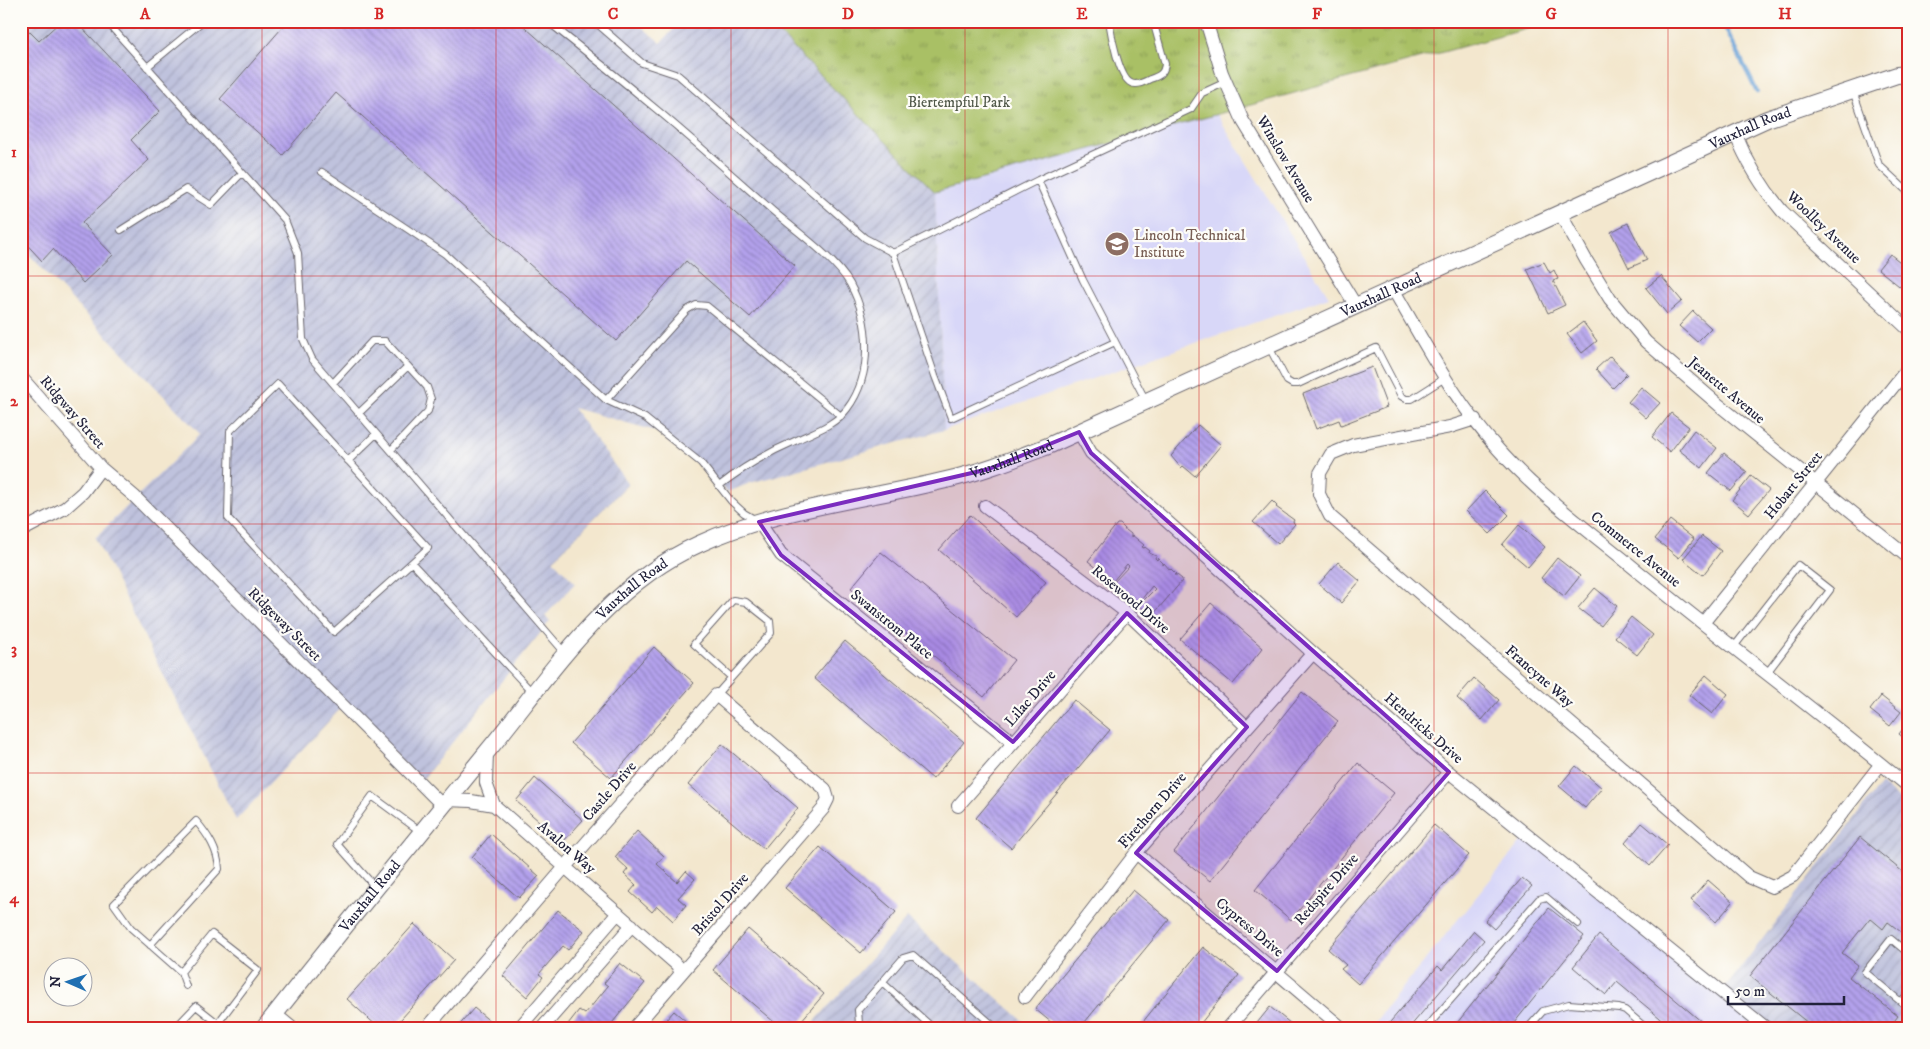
<svg xmlns="http://www.w3.org/2000/svg" width="1930" height="1049" font-family="'IM FELL DW Pica',serif">
<style>
.built{fill:#d8d7f8}
.industrial{fill:url(#industrial-furrows)}
.park{fill:url(#park-tufts);stroke:#667150}
.lines{fill:none;stroke-linecap:round;stroke-linejoin:round}
.stream{stroke:#67a0d6;stroke-width:4.5}
.building{fill:url(#building-back-hatch)}
.service-casing{stroke:#6b676e;stroke-width:8}
.minor-casing{stroke:#6b676e;stroke-width:14}
.tertiary-casing{stroke:#6b676e;stroke-width:18}
.service{stroke:#fff;stroke-width:6}
.minor{stroke:#fff;stroke-width:12}
.tertiary{stroke:#fff;stroke-width:16}
.marked{fill:#7b2cbf;fill-opacity:0.2;stroke:#7b2cbf;stroke-width:4;stroke-linejoin:round}
.grid{fill:none;stroke:#d62828;stroke-width:1;stroke-opacity:0.55}
.labels{text-anchor:middle;stroke-width:4.5;stroke-linejoin:round;paint-order:stroke}
.park-label{font-size:15px;fill:#51594a;stroke:#fdfcf7}
.street-label{font-size:15px;fill:#22223b;stroke:#fdfcf7}
.education-label{font-size:15px;fill:#785e54;stroke:#fdfcf7;text-anchor:start}
.neatline{fill:none;stroke:#d62828;stroke-width:2}
.grid-label{font-size:16px;text-anchor:middle;font-weight:bold;fill:#d62828}
</style>
<defs>
<pattern id="industrial-furrows" width="10" height="10" patternUnits="userSpaceOnUse" patternTransform="scale(1.25)"><rect width="10" height="10" fill="#bfc2dd"/><path d="M-1 1l2-2M0 10L10 0M9 11l2-2" fill="none" stroke="#a4a6bf"/></pattern>
<pattern id="park-tufts" width="24" height="20" patternUnits="userSpaceOnUse" patternTransform="scale(1.25)"><rect width="24" height="20" fill="#a9c065"/><path d="M3 7l-1-3M5 7V3M7 7l1-3M15 17l-1-3M17 17v-4M19 17l1-3" fill="none" stroke="#899c54"/></pattern>
<pattern id="building-back-hatch" width="6" height="6" patternUnits="userSpaceOnUse" patternTransform="scale(1.25)"><rect width="6" height="6" fill="#b3a1ec"/><path d="M-1 5l2 2M0 0l6 6M5-1l2 2" fill="none" stroke="#9183c0"/></pattern>
</defs>
<rect width="100%" height="100%" fill="#fdfcf7"/>
<filter id="ink" filterUnits="userSpaceOnUse"><feTurbulence type="fractalNoise" baseFrequency=".02" numOctaves="2"/><feDisplacementMap in="SourceGraphic" scale="10" xChannelSelector="R" yChannelSelector="G"/><feConvolveMatrix kernelMatrix="1 2 1 2 8 2 1 2 1" color-interpolation-filters="sRGB"/></filter>
<filter id="wash" filterUnits="userSpaceOnUse"><feTurbulence type="fractalNoise" baseFrequency=".0096" numOctaves="4" result="noise"/><feDisplacementMap in="SourceGraphic" scale="20" xChannelSelector="R" yChannelSelector="G"/><feGaussianBlur stdDeviation="1.12" result="paint"/><feColorMatrix in="noise" values="0 0 0 0 0 0 0 0 0 0 0 0 0 0 0 0 0 1.4 0 .05"/><feComposite in="paint" operator="in"/></filter>
<g filter="url(#wash)">
<rect width="100%" height="100%" fill="#f3e7ce"/>
<path class="built" d="M1210 103 1329 297 944 430 935 192Z
M1528 833 1756 1019 1747 1028H1370Z"/>
<path class="industrial" d="M21 21H635L661 43 681 21H767L935 192 944 430 750 483 728 492 663 433 573 408 628 484 553 560 575 583 545 616 550 621 422 780 343 706 236 820 95 538 200 434 21 246Z
M1881 784 1909 807V1028H1756L1719 996Z
M907 918 1031 1028H809Z"/>
<path class="park" d="M767 21H1551L1552 22 935 192Z"/>
<g class="lines">
<path class="stream" d="M1722 21 1757 92"/>
</g>
<g id="blocks">
<path class="building" d="M61 21H76L160 111 131 140 149 160 82 223 113 255 83 283 53 249 42 261 21 238V23L39 41Z
M288 21H518L795 266 750 317 686 261 616 341 336 93 283 155 220 99Z
M1628 223 1647 260 1629 268 1611 232Z
M1890 254 1909 269V294L1878 269Z
M1544 262 1550 273 1554 270 1558 279 1553 281 1565 305 1548 313 1527 269Z
M1661 276 1682 301 1667 314 1646 288Z
M1693 311 1711 328 1697 342 1679 326Z
M1583 322 1597 341 1582 353 1567 334Z
M1610 356 1627 374 1613 388 1596 369Z
M1372 367 1387 407 1341 425 1339 420 1316 429 1303 394Z
M1641 387 1660 403 1646 418 1628 402Z
M1671 413 1689 427 1670 452 1652 437Z
M1198 425 1221 445 1195 476 1183 466 1181 468 1171 456Z
M1694 430 1717 448 1702 468 1679 450Z
M1724 453 1747 472 1731 491 1708 473Z
M1751 476 1769 490 1749 514 1732 500Z
M1485 491 1509 515 1490 534 1466 511Z
M1272 501 1277 506 1276 507 1294 520 1293 522 1295 524 1278 544 1253 522Z
M970 515 1046 582 1016 617 939 550Z
M1670 520 1694 539 1679 558 1655 539Z
M1117 524H1120L1125 529 1124 530H1126L1131 534V537L1132 535 1144 545 1142 547 1144 548 1145 547 1150 551 1149 553 1156 556 1155 558 1157 560 1158 558 1163 563V565L1164 563 1170 570 1171 569 1176 574 1174 575H1177L1182 579V581L1152 616 1139 605 1155 589 1152 586 1138 604 1113 583 1129 566 1127 564 1113 581 1088 561Z
M1519 525 1545 547 1528 567 1502 545Z
M1702 536 1721 551 1703 575 1683 559Z
M881 552 1014 660 984 697 851 588Z
M1557 558 1580 576 1564 596 1541 578Z
M1338 562 1360 581 1341 603 1319 584Z
M1595 588 1617 606 1601 626 1578 608Z
M1211 603 1263 648 1233 684 1180 639Z
M1631 617 1653 635 1637 655 1615 637Z
M845 641 964 742 933 779 814 678Z
M654 647 694 683 611 778 571 743Z
M1706 675 1728 694 1712 714 1689 695Z
M1474 678 1499 700 1482 720 1457 698Z
M1302 692 1338 721 1210 881 1174 852Z
M1881 696 1901 712 1890 726 1870 710Z
M1074 700 1110 730 1011 848 976 818Z
M1909 721V742L1899 734Z
M722 744 798 808 764 849 688 785Z
M1358 763 1394 793 1291 920 1255 890Z
M1576 766 1602 788 1585 808 1559 786Z
M535 778 583 820 563 842 516 801Z
M1642 823 1668 845 1650 866 1625 843Z
M1434 825 1469 855 1358 984 1341 969 1346 965 1328 949Z
M637 831 664 856 657 864 677 882 686 871 695 879 678 898 686 905 673 921 657 906 652 912 630 892 636 885 624 874 628 869 615 857Z
M491 834 539 876 519 898 472 857Z
M1860 837 1909 877V938L1888 922 1883 929 1870 918 1842 953 1858 965 1849 977 1898 1016 1889 1028H1814L1750 976Z
M820 847 896 912 861 953 785 888Z
M1522 878 1532 886 1494 929 1485 921Z
M1708 880 1733 902 1716 922 1691 900Z
M1133 890 1169 920 1080 1028H1058L1035 1009Z
M1549 908 1584 936 1510 1028H1453Z
M558 910 584 931 568 950 563 946 539 974 543 977 527 997 503 976Z
M414 924 454 960 393 1028H379L347 999Z
M748 929 824 994 795 1028H781L713 970Z
M1474 931 1484 940 1409 1028H1385L1438 966 1442 970Z
M1599 935 1709 1028H1672L1617 982 1606 995 1573 967Z
M1203 947 1239 975 1197 1028H1138Z
M620 963 645 983 608 1028H565L579 1010 585 1014 608 986 604 983Z
M1270 1007 1296 1028H1253Z
M474 1008 498 1028H457Z
M674 1011 694 1028H659Z"/>
</g>
</g>
<g filter="url(#ink)">
<use href="#blocks" fill-opacity="0" stroke="#6b676e" stroke-width="1"/>
<g class="lines">
<defs>
<path id="service" d="M106 21 285 220 298 253 303 339 312 359 565 653
M547 21C584 50 620 79 656 109 696 142 734 177 773 211 795 230 836 259 850 284 870 321 874 373 847 409 834 426 815 431 797 440 769 452 743 467 719 486
M594 21 642 63 678 75 865 238 893 253
M1109 21C1111 34 1119 78 1131 83 1137 86 1144 82 1150 79 1159 76 1164 74 1165 64L1153 21
M112 28 119 21
M147 67 203 21
M1853 91 1879 165 1909 193
M322 172 445 254 606 400 645 418 701 463 731 501 744 513 756 520
M1038 180 893 253 935 376 951 418 1115 342
M121 230 186 189 211 205 242 173
M1269 347 1287 381 1292 384H1298L1376 348 1401 396 1406 399H1412L1445 378
M333 383 372 341H385L427 387 431 399 428 411 391 450
M278 384 428 548 334 632 228 518 230 431Z
M606 400 687 310 696 305 707 306 841 416
M1146 401 1083 280 1038 180 1191 109 1202 93 1226 82
M359 413 408 366
M348 461 376 434
M412 563 532 692
M1733 648 1798 565 1830 590 1766 674
M716 695 771 633 770 621 746 602 733 600 694 644 731 677
M375 887 337 844 372 796 421 832
M150 945 219 869C218 850 208 835 196 821L114 904 131 928 181 972
M1909 954 1891 939 1865 972 1901 1002 1909 992
M882 982 933 1028
M186 986 181 972 212 934 258 970 218 1023
M859 1024 858 1010 903 958 913 955 996 1028
M175 1028 196 1006 224 1028
M856 1028 859 1024 864 1028
M1426 1028 1539 899 1546 897 1578 924
M1528 1028 1543 1011 1569 1004 1619 1008 1625 1010 1646 1028"/>
<path id="minor" d="M1206 21 1222 73 1243 121 1356 306
M1735 133C1747 163 1762 187 1782 211L1909 330
M1560 213 1586 260 1610 299 1646 342 1719 405 1909 558
M1393 289C1425 344 1455 402 1498 449 1535 491 1580 524 1623 559 1717 637 1815 709 1909 787
M21 377 101 468 134 496 442 805
M1475 419 1450 427 1353 445 1331 454 1320 473 1319 494 1330 516 1749 877 1772 887 1793 876 1880 765
M1079 432 1091 453 1313 653 1449 772 1766 1028
M985 506 1127 613 1247 727
M759 522 781 555 1013 742
M21 531 65 508 83 492 101 468
M1703 623 1909 367
M487 753 486 783 494 805
M446 800 471 801 494 805 677 965 681 973
M958 806 1127 613
M1136 853 1342 1028
M1025 997 1136 853 1313 653
M275 1014 292 1028
M427 1028 565 867 716 695 825 789 828 799 823 809 634 1028
M519 1028 618 913
M542 1028 632 925
M1228 1028 1449 772"/>
<g id="tertiary">
<path id="s1" d="M264 1028C337 935 412 844 486 753 549 677 605 586 699 544 777 508 863 500 946 480 981 472 1014 459 1048 446L1767 119 1897 75 1909 74"/>
</g>
</defs>
<use href="#service" class="service-casing"/>
<use href="#minor" class="minor-casing"/>
<use href="#tertiary" class="tertiary-casing"/>
<use href="#service" class="service"/>
<use href="#minor" class="minor"/>
<use href="#tertiary" class="tertiary"/>
</g>
</g>
<path class="marked" d="M1079 432 1091 453 1449 772 1277 971 1136 853 1247 727 1127 613 1013 742 781 555 759 522 989 469Z"/>
<path class="grid" d="M262 21V1028M496 21V1028M731 21V1028M965 21V1028M1199 21V1028M1434 21V1028M1668 21V1028M21 276H1909M21 524H1909M21 773H1909"/>
<defs>
<symbol id="university-disc" viewBox="-11 -11 22 22"><circle r="9.5" fill="#8d6e63" stroke="#fdfcf7"/><path d="M0-5L7-2L0 1L-7-2ZM-4 1L0 2.5L4 1V4Q0 6-4 4Z" fill="#fff"/></symbol>
</defs>
<g fill-rule="evenodd">
<use href="#university-disc" x="1103" y="230" width="28" height="28"/>
</g>
<g class="labels">
<g class="park-label">
<text x="959" y="107">Biertempful Park</text>
</g>
<g class="street-label">
<text dy="5" stroke="none"><textPath href="#s1" startOffset="1789">Vauxhall Road</textPath></text>
<text transform="translate(1286 159) rotate(59)" y="5">Winslow Avenue</text>
<text transform="translate(1824 227) rotate(44)" y="5">Woolley Avenue</text>
<text dy="5" stroke="none"><textPath href="#s1" startOffset="1384">Vauxhall Road</textPath></text>
<text transform="translate(1727 390) rotate(40)" y="5">Jeanette Avenue</text>
<text transform="translate(73 412) rotate(49)" y="5">Ridgway Street</text>
<text dy="5" stroke="none"><textPath href="#s1" startOffset="979">Vauxhall Road</textPath></text>
<text transform="translate(1793 485) rotate(-51)" y="5">Hobart Street</text>
<text transform="translate(1636 549) rotate(39)" y="5">Commerce Avenue</text>
<text dy="5" stroke="none"><textPath href="#s1" startOffset="574">Vauxhall Road</textPath></text>
<text transform="translate(1131 599) rotate(40)" y="5">Rosewood Drive</text>
<text transform="translate(285 624) rotate(45)" y="5">Ridgeway Street</text>
<text transform="translate(892 624) rotate(39)" y="5">Swanstrom Place</text>
<text transform="translate(1540 676) rotate(41)" y="5">Francyne Way</text>
<text transform="translate(1030 698) rotate(-49)" y="5">Lilac Drive</text>
<text transform="translate(1424 728) rotate(41)" y="5">Hendricks Drive</text>
<text transform="translate(609 791) rotate(-49)" y="5">Castle Drive</text>
<text transform="translate(1152 810) rotate(-49)" y="5">Firethorn Drive</text>
<text transform="translate(567 847) rotate(41)" y="5">Avalon Way</text>
<text transform="translate(1326 889) rotate(-49)" y="5">Redspire Drive</text>
<text dy="5" stroke="none"><textPath href="#s1" startOffset="169">Vauxhall Road</textPath></text>
<text transform="translate(720 904) rotate(-49)" y="5">Bristol Drive</text>
<text transform="translate(1250 927) rotate(40)" y="5">Cypress Drive</text>
</g>
<g class="education-label">
<text x="1134" y="240">Lincoln Technical<tspan x="1134" dy="17">Institute</tspan></text>
</g>
</g>
<rect width="1930" height="1049" fill="none" stroke="#fdfcf7" stroke-width="55"/>
<g transform="translate(68 982) rotate(272)"><circle r="24" fill="#fdfcf7" stroke="#a5a5ac"/>
<path d="M0-4L9 19L0 12L-9 19Z" fill="#1f6fb2"/>
<text y="-8" font-size="14" font-weight="bold" text-anchor="middle" fill="#22223b">N</text>
</g>
<path d="M1728 996v8h116v-8" fill="none" stroke="#22223b" stroke-width="2.5"/>
<text x="1735" y="996" font-size="15" fill="#22223b" stroke="#fdfcf7" stroke-width="4" paint-order="stroke">50 m</text>
<rect x="28" y="28" width="1874" height="994" class="neatline"/>
<g class="grid-label">
<text x="145" y="19">A</text>
<text x="379" y="19">B</text>
<text x="613" y="19">C</text>
<text x="848" y="19">D</text>
<text x="1082" y="19">E</text>
<text x="1317" y="19">F</text>
<text x="1551" y="19">G</text>
<text x="1785" y="19">H</text>
<text x="14" y="157">1</text>
<text x="14" y="406">2</text>
<text x="14" y="654">3</text>
<text x="14" y="903">4</text>
</g>
</svg>
